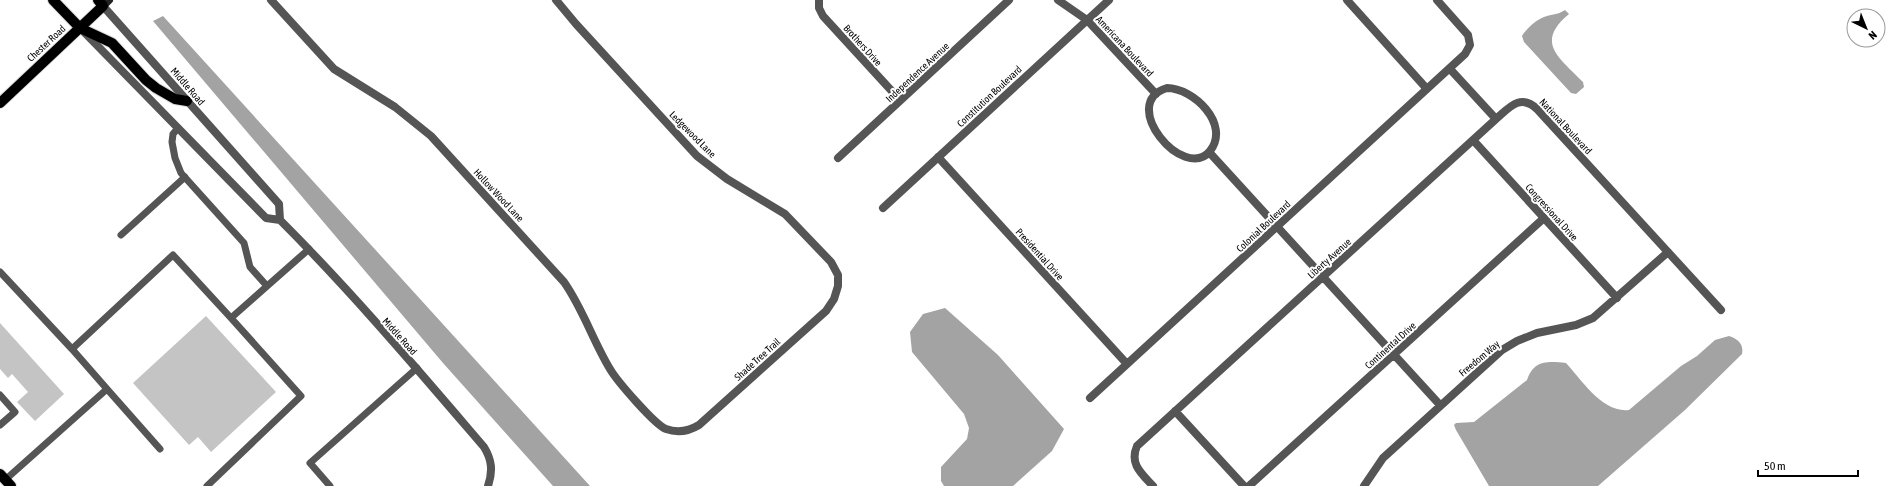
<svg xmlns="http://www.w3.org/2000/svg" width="1894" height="486" font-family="'Asap Condensed',sans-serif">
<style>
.water{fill:#a3a3a3}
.building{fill:#c4c4c4}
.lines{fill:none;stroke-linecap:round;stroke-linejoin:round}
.primary-casing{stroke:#dbdbdb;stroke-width:12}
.lane{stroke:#555;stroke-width:7}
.street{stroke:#555;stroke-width:8}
.secondary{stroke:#222;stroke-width:8}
.primary{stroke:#000;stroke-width:10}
.labels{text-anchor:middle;stroke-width:4;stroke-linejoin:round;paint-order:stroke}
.street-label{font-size:10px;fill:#000;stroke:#fff}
</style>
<rect width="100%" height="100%" fill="#fff"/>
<path class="water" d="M1565 10 1569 14C1534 43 1560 58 1583 82L1584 87 1576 94 1571 93 1524 42 1522 36C1526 29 1538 18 1547 16 1555 14 1559 14 1565 10Z
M163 16 590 486H553L443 363 153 21Z
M945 308 998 355 1064 429 1052 451 1013 486H944L941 481V467L967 439 969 428 964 414 912 352 910 332 923 314Z
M1729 336C1738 339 1744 344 1742 354L1685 410 1598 486H1489L1456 430 1454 425 1456 423 1474 422 1527 380C1534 360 1547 361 1566 363 1582 380 1602 413 1629 410L1681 366 1697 356 1715 340Z"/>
<path class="building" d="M206 316 276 392 211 452 198 437 189 445 133 383Z
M0 323 64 394 35 421 17 402 28 392 12 374 8 378 0 369Z"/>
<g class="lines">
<defs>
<path id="primary" d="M53 0 80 28 112 43 146 80 156 88 175 99 187 101
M0 103 103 6 98 0
M0 474 11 486"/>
</defs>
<use href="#primary" class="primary-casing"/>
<path class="lane" d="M178 128 173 134 172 142 175 158 181 173 244 243 250 267 267 286
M121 235 185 177
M0 272 72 349
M107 389 160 449
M0 395 15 412 0 425
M5 480 107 389 72 349 173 255 231 318
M207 486 301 396 231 318 309 249
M330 486 310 463 417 368"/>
<path class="street" d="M271 0 334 69 395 107 431 136 564 282C583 309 593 341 610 369 617 381 655 425 666 429 677 433 689 431 699 425L826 311 834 299 838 286V275L831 262 785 214 727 179 697 156 576 24 556 0
M819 0V8L823 16 900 100
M1058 0 1087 20 1156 94
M1347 0 1427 89
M83 31 266 218 280 220 279 204 103 6
M1450 69 1496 119
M1167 88C1193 88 1231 124 1210 151 1184 183 1117 103 1167 88Z
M1473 140 1617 298
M1209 152 1440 405
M938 157 1127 364
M838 158 1009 0
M883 208 1109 0
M280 220C352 292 418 370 484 447 492 460 493 471 488 486
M1090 398 1465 54 1470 45 1468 35 1437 0
M1175 411 1244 486
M1153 486C1142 474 1129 464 1137 446L1496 119C1509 108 1520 93 1537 109L1721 310
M1249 486 1544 218
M1364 486 1383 458 1502 350 1517 341 1537 333 1576 325 1593 318 1668 252"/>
<path class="secondary" d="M103 6 109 0"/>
<use href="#primary" class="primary"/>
</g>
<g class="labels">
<g class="street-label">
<text transform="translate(46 43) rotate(-43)" y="4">Chester Road</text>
<text transform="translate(863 45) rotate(48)" y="4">Brothers Drive</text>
<text transform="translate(1125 46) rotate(47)" y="4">Americana Boulevard</text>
<text transform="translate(917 72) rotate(-43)" y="4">Independence Avenue</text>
<text transform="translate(188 86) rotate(49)" y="4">Middle Road</text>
<text transform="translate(989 96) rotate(-43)" y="4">Constitution Boulevard</text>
<text transform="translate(1566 126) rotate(47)" y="4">National Boulevard</text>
<text transform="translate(693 134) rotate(45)" y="4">Ledgewood Lane</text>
<text transform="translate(499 195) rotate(47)" y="4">Hollow Wood Lane</text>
<text transform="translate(1552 212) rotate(48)" y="4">Congressional Drive</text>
<text transform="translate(1263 226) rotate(-43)" y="4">Colonial Boulevard</text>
<text transform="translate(1040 254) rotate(48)" y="4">Presidential Drive</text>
<text transform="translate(1329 258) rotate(-42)" y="4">Liberty Avenue</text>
<text transform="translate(400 336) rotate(48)" y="4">Middle Road</text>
<text transform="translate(1390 345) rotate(-42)" y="4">Continental Drive</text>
<text transform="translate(1479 358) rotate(-40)" y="4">Freedom Way</text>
<text transform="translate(757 359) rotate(-42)" y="4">Shade Tree Trail</text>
</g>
</g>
<g transform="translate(1866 28) rotate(137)"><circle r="19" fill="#ffffff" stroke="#999999"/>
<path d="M0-3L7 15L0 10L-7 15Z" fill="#000000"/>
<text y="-6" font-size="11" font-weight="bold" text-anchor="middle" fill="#000000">N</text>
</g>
<path d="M1758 470v6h100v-6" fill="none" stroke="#000000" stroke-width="2"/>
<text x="1764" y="470" font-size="12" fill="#000000" stroke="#ffffff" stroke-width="3" paint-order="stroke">50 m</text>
</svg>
